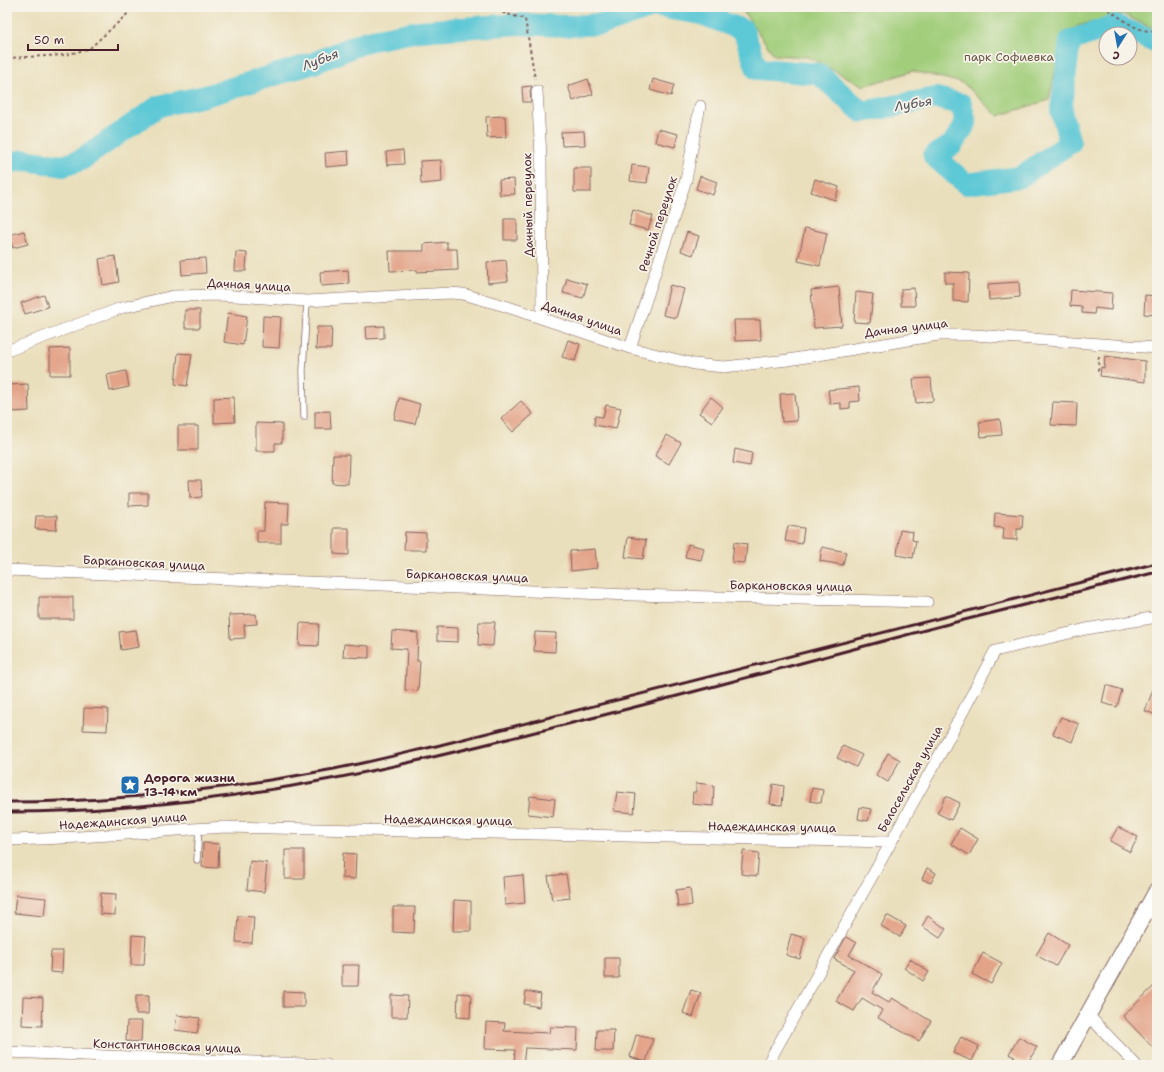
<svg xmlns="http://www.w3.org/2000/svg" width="1164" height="1072" font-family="'Shantell Sans',sans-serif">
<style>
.green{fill:#a2ce7b;stroke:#767653}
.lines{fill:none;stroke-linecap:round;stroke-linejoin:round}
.river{stroke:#5dc8d6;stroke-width:22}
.building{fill:#e3a388}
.lane-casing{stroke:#82625e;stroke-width:7}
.street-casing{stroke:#82625e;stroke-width:12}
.secondary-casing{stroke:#82625e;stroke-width:18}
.path{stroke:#82625e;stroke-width:2;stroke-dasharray:3 3;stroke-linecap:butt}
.lane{stroke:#fff;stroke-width:5.5}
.street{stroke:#fff;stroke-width:11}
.secondary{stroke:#fff;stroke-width:16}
.rail{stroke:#4a1f2b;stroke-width:3}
.labels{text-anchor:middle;stroke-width:3.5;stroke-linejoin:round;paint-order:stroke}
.park-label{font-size:12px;fill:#645443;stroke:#f7f3e8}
.street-label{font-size:12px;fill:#4a1f2b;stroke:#f7f3e8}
.poi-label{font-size:12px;font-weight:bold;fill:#4a1f2b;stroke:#f7f3e8;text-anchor:start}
.water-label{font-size:13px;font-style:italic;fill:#50525e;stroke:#f7f3e8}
</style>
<rect width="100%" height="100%" fill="#f7f3e8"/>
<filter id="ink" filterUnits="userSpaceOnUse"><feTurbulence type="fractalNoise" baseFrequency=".025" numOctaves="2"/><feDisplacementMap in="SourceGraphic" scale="8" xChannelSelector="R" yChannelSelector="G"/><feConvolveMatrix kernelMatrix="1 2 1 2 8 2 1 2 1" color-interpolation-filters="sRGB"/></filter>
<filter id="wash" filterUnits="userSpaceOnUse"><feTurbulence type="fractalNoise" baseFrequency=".012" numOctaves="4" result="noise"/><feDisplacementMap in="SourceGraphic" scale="16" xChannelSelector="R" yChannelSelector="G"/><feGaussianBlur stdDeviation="0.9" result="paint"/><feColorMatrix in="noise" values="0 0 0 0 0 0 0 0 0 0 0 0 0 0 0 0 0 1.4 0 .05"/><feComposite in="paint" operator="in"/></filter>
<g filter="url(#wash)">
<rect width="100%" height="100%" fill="#eadfbc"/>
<path class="green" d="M740 7H1157V31L1123 14 1077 26 1060 51 1049 100 998 116 963 83 913 71 864 86 808 57 774 55Z"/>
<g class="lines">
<path class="river" d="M658 7 701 14 743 30 757 69 819 74 862 112 936 98 961 104 966 123 952 145 934 156 966 184 1020 177 1070 143 1061 111 1070 41 1115 25 1157 43
M7 163 26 160 63 166 81 160 159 106 205 96 314 63 367 41 419 31 519 24 567 26 603 24 652 7"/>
</g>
<g id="blocks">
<path class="building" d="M588 79 593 94 573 101 568 86Z
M653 79 674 85 671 96 650 90Z
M532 86 530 91 531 102H523L522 87Z
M505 116 506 137 487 138 486 117Z
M658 129 678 134 675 147 655 142Z
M584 131 585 145 562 146 561 132Z
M403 150 404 164 387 165 386 152Z
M348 151 349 165 326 167 325 153Z
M441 160 442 182 421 184 420 161Z
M632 165 649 167 647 183 630 181Z
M574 168H591V192H574Z
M700 176 717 182 713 195 696 189Z
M514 179 515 194 500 195 499 180Z
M815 179 839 187 835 200 811 192Z
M633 210 653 216 648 230 629 225Z
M504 219H517V240H504Z
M805 228 827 233 820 266 798 261Z
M24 231 28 244 13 248 9 235Z
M687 232 699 236 693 255 681 251Z
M447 242V249H457L458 270 417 272V270L390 271 389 251H424V244Z
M236 252 247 253 246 271H235Z
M115 256 119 282 103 285 99 259Z
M205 258 206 273 182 275 181 260Z
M506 260 508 281 488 283 487 262Z
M348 270 349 284 321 286 320 272Z
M945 272 969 273 968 302 953 301V283H945Z
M567 278 587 284 583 298 563 293Z
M1019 282 1020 297 989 300 988 284Z
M670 285 684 289 676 318 663 315Z
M839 287 842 326 814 328 811 290Z
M914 288 915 306H901V289Z
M1071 290 1112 293 1111 310 1095 308 1094 314 1082 313V307L1070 306Z
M856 292 873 294 870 323 854 322Z
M44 295 48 307 25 314 21 303Z
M1145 295 1157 296V315L1144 314Z
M185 310H200V328H185Z
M228 313 247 316 243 345 224 342Z
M263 316 281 317 279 348 262 347Z
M734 320H760L761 340 735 341Z
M384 326V338L367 339 366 327Z
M317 327H332L331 349H316Z
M568 340 580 344 575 361 562 357Z
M70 348V375H50V349Z
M178 353 192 354 187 386 175 384Z
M1105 356 1145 361V382L1100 376 1101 367 1104 368Z
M126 371 129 387 110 391 107 375Z
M931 378 933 401 916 403 913 379Z
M28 384 29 411 9 412 7 385Z
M859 387 860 401 850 402V408L841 409V403L830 404 828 390Z
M795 393 797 421 782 422 780 394Z
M234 397 235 422 214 423V398Z
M711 397 723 407 712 422 699 413Z
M399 398 420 404 415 424 394 419Z
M521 401 533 414 513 432 501 419Z
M1053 402 1077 403 1076 426 1051 425Z
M606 405 621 408 616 429 594 425 595 416 603 417Z
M330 411 331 429H315V412Z
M1000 419 1002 435 981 437 979 422Z
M256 423 282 424V443H275V451H256Z
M178 426H198V450H178Z
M667 435 681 443 669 464 655 456Z
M735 449 752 453 750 466 733 463Z
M333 455H349L348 484 332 483Z
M189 480H201L202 497 190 498Z
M129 493H148V505L129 506Z
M265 502 289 503 288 524H281V543H257V531H264Z
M995 513 1023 515 1022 529H1017V540L1003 539 1004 528 994 527Z
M36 516H57L56 530 35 529Z
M788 526 804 528 802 544 785 541Z
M334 528H349V555L334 554Z
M900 530 913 532 912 540 916 541 913 558 897 555Z
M405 532 426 533V550H404Z
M628 537 646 540 643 559 625 557Z
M734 542 747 544 745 563 732 562Z
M688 544 704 548 701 560 685 557Z
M822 547 846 552 843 565 820 561Z
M595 549 597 568 571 571 570 551Z
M39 597H73V619H39Z
M256 614 257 624 244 625 245 638 230 639 229 615Z
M479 622H495L493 646 478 645Z
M300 623 319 624 318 646 299 645Z
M437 627 458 628V642L437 641Z
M136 630 139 647 121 650 119 632Z
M392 631 418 633 417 661H420L418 691 405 690 407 649 391 648Z
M535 632 556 633 555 652 534 651Z
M344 644 369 646V658L343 657Z
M1156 682H1157V715L1145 711Z
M1106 685 1122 690 1117 707 1102 703Z
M84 708 108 709 107 731 83 730Z
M1061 717 1079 724 1072 742 1053 734Z
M843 746 862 755 856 767 837 758Z
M888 753 900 760 888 782 876 775Z
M696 783 714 785 713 806 692 804 693 792H696Z
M773 784 784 786 782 805 770 804Z
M812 788 823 790 821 803 810 801Z
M617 792 636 794 634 813 614 811Z
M530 796 555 799 553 817 528 814Z
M946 796 960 803 951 820 937 813Z
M860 807 871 809 868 821 858 819Z
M1118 827 1138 837 1130 852 1110 841Z
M960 828 978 839 969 855 951 844Z
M203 843 219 844 218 868 202 867Z
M285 850H304V879H285Z
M743 851 759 853 757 876 741 874Z
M343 853 356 854 355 879 342 878Z
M250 861 267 863 264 892 247 890Z
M927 868 936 873 931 883 922 879Z
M566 874 570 898 552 900 548 876Z
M523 875 525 903 505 905 503 877Z
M690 888 692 905 678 907 676 890Z
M101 893 116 894 115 915 100 914Z
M16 895 46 898 44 916 14 913Z
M454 900 471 901V931H453Z
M393 907H415L414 933 393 932Z
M887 915 906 926 900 937 881 926Z
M238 916 254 917 252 943 236 942Z
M928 916 946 929 940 938 922 926Z
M1049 933 1068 945 1056 966 1036 955Z
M791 934 805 938 800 959 786 955Z
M132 935 146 936 144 965H131Z
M846 937 856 943 849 955 882 974 872 992 889 1002 892 998 931 1021 919 1041 878 1018 882 1010 862 998 854 1011 836 1001 854 970 834 959Z
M51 951H63L62 973 50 972Z
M983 953 1002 963 991 984 972 974Z
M605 958H619V978H605Z
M910 959 929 972 923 981 904 968Z
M342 965H359L358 986H342Z
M1157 983V1052L1123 1016Z
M691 990 701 993 693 1017 683 1013Z
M283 991 304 992V1007H283Z
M526 991 541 994 539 1007 524 1004Z
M458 993 471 994 470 1018 457 1017Z
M136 995H149L148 1014H136Z
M391 995 408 996 407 1017H391Z
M23 997 43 998 42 1026 22 1025Z
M177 1015 200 1018 197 1033 175 1030Z
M127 1021H142L141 1042 126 1041Z
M486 1022 505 1023 504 1031 549 1033 550 1027 578 1028 577 1050 525 1048 523 1065 514 1064 515 1050 485 1049Z
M597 1030H614L613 1051H596Z
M636 1035 653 1039 646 1062 630 1057Z
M961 1037 979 1046 972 1061 953 1053Z
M1019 1037 1037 1047 1027 1064 1009 1054Z"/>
</g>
</g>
<g filter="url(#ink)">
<use href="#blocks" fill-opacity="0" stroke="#82625e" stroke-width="1"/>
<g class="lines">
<defs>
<path id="lane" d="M304 417 303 370 307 301
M197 860 199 828"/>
<path id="street" d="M537 91 541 156 542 318
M630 348 686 180 700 106
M7 351 121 308 173 296 220 295 307 301 450 293 463 294 505 306 630 348 694 364 724 367 788 360 938 335H975L1157 348
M7 570 631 595 927 602
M7 840C80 839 152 831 225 827L890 842
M1088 1015 1136 1065
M7 1052 327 1065
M767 1065 944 747 995 651 1086 629 1157 617"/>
<path id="secondary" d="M1060 1065 1157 891"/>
</defs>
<use href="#lane" class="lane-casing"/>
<use href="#street" class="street-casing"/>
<use href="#secondary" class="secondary-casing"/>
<path class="path" d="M492 7 500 12 525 19 535 79
M1103 7C1123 17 1134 33 1157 31
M7 58 65 55 89 49 135 7
M1098 371 1099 355"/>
<use href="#lane" class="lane"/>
<use href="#street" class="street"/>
<use href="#secondary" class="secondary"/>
<path class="rail" d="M7 802C116 802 227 789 334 769 370 762 405 753 440 745L1157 563
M7 812C117 812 228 799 336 778 416 763 494 742 572 723 701 691 828 655 956 622 1023 605 1090 589 1157 572"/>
</g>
</g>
<defs>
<symbol id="sight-square" viewBox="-11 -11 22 22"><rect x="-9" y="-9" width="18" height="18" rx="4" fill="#1f6fb2" stroke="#f7f3e8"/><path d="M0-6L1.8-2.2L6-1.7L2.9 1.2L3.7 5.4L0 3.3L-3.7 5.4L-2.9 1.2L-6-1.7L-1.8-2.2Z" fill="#fff"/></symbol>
</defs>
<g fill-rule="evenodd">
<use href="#sight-square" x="119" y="774" width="22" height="22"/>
</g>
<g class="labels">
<g class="park-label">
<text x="1009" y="61">парк Софиевка</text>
</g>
<g class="street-label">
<text transform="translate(528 205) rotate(-91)" y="4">Дачный переулок</text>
<text transform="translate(658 224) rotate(-72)" y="4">Речной переулок</text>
<text transform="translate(249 285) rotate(3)" y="4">Дачная улица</text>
<text transform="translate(582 318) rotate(19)" y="4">Дачная улица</text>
<text transform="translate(906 328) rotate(-7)" y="4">Дачная улица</text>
<text transform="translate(144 563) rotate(3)" y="4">Баркановская улица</text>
<text transform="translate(467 576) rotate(2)" y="4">Баркановская улица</text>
<text transform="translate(791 586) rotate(1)" y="4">Баркановская улица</text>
<text transform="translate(910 779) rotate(-61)" y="4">Белосельская улица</text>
<text transform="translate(448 820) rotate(1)" y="4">Надеждинская улица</text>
<text transform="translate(123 821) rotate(-4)" y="4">Надеждинская улица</text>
<text transform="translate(772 827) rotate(1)" y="4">Надеждинская улица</text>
<text transform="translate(167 1046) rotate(2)" y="4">Константиновская улица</text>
</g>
<g class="poi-label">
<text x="144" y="782">Дорога жизни<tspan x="144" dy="14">13-14 км</tspan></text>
</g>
<g class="water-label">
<text transform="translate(320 59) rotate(-21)" y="5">Лубья</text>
<text transform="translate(913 103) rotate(-10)" y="5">Лубья</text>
</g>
</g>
<rect width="1164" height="1072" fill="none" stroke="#f7f3e8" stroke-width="24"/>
<g transform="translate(1118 46) rotate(191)"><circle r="19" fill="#f7f3e8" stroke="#b29e9c"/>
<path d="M0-3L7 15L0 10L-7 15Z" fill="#1f6fb2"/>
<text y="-6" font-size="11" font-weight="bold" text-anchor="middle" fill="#4a1f2b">С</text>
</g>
<path d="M28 44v6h90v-6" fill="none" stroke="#4a1f2b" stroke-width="2"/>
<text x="34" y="44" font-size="12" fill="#4a1f2b" stroke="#f7f3e8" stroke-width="3" paint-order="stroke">50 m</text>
</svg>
